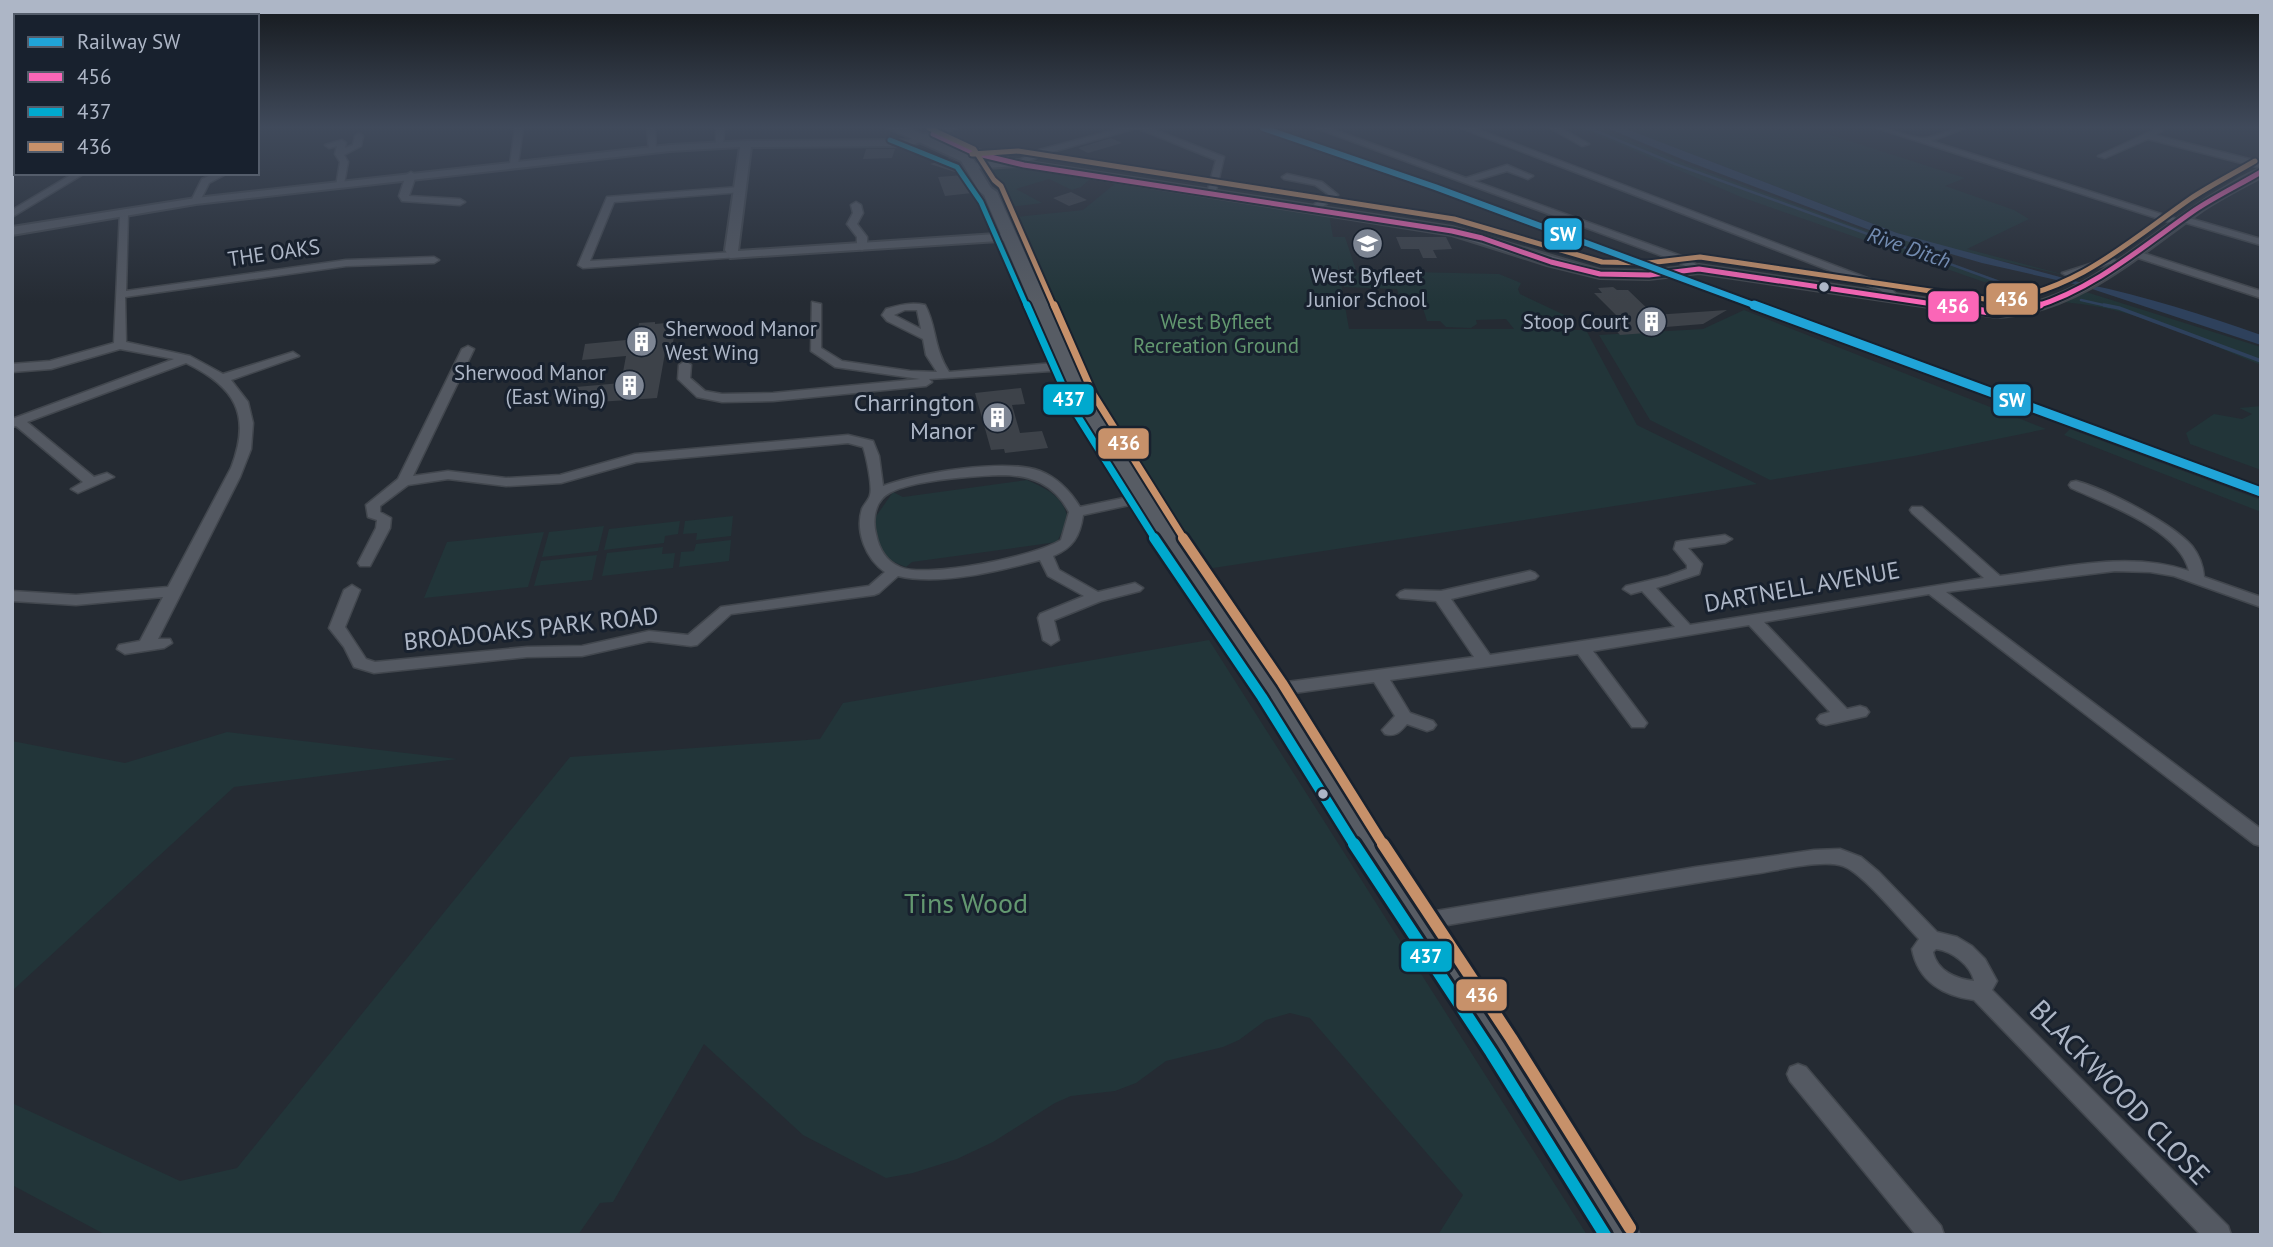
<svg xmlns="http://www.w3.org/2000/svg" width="2273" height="1247" font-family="'PT Sans',sans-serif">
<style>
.green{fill:#223539;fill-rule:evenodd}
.water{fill:#2e415c}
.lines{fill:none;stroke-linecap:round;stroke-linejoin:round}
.stream-far1{stroke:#2e415c;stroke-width:2.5}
.stream{stroke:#2e415c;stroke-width:3.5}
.building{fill:#3d4249}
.minor-casing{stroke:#42474e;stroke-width:3}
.tertiary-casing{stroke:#42474e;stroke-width:4}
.primary-casing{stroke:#424750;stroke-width:4}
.minor{fill:#545962;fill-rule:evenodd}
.tertiary{fill:#545962;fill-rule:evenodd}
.primary{fill:#575c64;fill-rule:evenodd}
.bus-1-far1-casing{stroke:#18212e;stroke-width:9}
.bus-1-casing{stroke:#18212e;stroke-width:11}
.bus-2-far3-casing{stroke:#18212e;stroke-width:9}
.bus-2-far2-casing{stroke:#18212e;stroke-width:11}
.bus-2-far1-casing{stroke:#18212e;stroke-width:15}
.bus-2-casing{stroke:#18212e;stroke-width:18}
.bus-3-far3-casing{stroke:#18212e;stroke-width:9}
.bus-3-far2-casing{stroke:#18212e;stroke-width:11}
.bus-3-far1-casing{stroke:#18212e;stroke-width:15}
.bus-3-casing{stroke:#18212e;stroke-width:18}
.bus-1-far1{stroke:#fa66b7;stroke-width:5}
.bus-1{stroke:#fa66b7;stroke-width:7}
.bus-2-far3{stroke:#00a9ce;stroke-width:5}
.bus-2-far2{stroke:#00a9ce;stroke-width:7}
.bus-2-far1{stroke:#00a9ce;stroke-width:10}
.bus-2{stroke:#00a9ce;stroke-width:12}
.bus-3-far3{stroke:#c7916a;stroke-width:5}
.bus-3-far2{stroke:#c7916a;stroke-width:7}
.bus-3-far1{stroke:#c7916a;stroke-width:10}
.bus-3{stroke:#c7916a;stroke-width:12}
.rail-1-far1-casing{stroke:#18212e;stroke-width:10}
.rail-1-casing{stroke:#18212e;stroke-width:13}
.rail-1-far1{stroke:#20a4d8;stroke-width:6}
.rail-1{stroke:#20a4d8;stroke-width:9}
.bus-dot{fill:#adb6c6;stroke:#18212e;stroke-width:2.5}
.labels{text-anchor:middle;stroke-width:6;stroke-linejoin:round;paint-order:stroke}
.far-water-label{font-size:21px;font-style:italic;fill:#738cb1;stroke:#18212e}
.far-street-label{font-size:21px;fill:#adb6c6;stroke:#18212e}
.far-poi-label{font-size:21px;fill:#adb6c6;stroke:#18212e;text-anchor:end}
.far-park-label{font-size:21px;fill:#639870;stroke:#18212e}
.poi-label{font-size:24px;fill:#adb6c6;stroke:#18212e;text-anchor:end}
.street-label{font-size:24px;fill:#adb6c6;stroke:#18212e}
.near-park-label{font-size:28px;fill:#639870;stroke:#18212e}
.near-street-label{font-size:28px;fill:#adb6c6;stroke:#18212e}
.line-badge{stroke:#18212e;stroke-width:2.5}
.badge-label{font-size:19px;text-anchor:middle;font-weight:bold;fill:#fff}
</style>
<rect width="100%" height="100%" fill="#252b33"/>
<path class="green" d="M1581 128H1600L1689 165 1864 230 1893 235 1944 250 1933 257 1998 280 1984 282 1741 197Z
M1624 128H1809L1965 178 1945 186 2014 210 2029 219 1967 249 2073 277 1948 249 1897 233Z
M1003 166H1012L1090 179 1081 187 1072 190 1049 179 1016 189 1042 203 1010 207 991 170Z
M1117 182 1329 214 1333 237H1345L1357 273H1411L1416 282 1413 272 1499 274 1521 283 1518 289 1520 294 1573 319 1576 324 1568 330H1586L1637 425 1757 484 1207 569 1154 490 1105 406 1015 217 1083 210ZM1337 260 1344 287 1397 289 1400 299H1420L1427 321H1440L1446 327 1471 328 1477 324 1476 320 1506 319 1514 329H1349Z
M2083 291 2261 347V365C2195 339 2126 303 2054 302Z
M1744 310 2046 429 1914 456 1770 480 1650 420 1599 335 1703 329Z
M2261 406V470L2190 444 2186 433 2214 414 2242 419 2252 414 2239 408Z
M2070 429 2261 500V512L2064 435Z
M1027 480C1047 489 1063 496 1068 519L1057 542 912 562 906 567C877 556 877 551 872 522L893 492 903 497Z
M733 516 731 536 696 540 697 533 683 534 685 521Z
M680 521 678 534 665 536 664 543 604 550 609 529Z
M604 526 598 551 542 557 549 532Z
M544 532 528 587 424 598 447 542Z
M731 540 729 561 679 567 681 552 694 551 696 544Z
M663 547 662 554 675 553 673 568 602 576 607 553Z
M597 555 592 580 534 586 541 561Z
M1209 640 1587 1235H1438L1463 1195 1310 1018 1290 1013 1266 1020 1239 1040 1223 1047 1166 1061 1136 1083 1115 1091 1071 1096 1055 1103 993 1142 957 1159 913 1173 886 1178 803 1135 704 1044 613 1202 600 1203 578 1235H106L12 1185V1103L180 1181 237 1168 570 757 820 739 843 703Z
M227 732 457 759 234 787 12 991V741L125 763Z"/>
<path class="water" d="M1607 128H1624L1897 233 2086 284C2145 296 2204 315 2261 335V345L2083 286 1982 263 1872 231 1684 160Z"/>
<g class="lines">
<path class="stream-far1" d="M1589 128 1675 164 2005 284 2034 290
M2081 300 2112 307"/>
<path class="stream" d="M2104 305 2119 308 2261 361"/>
</g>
<path class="building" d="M1111 138 1122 143 1088 153 1078 148Z
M866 149H895L892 158 863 159Z
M949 158 959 163 967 176 964 175 972 193 945 196 938 177 964 175 930 164Z
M1071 192 1087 200 1069 206 1053 198Z
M1396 237H1446L1452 249 1433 250 1437 258H1423L1419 249H1401Z
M1613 287 1617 290H1628L1654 315 1727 310 1703 324 1641 329 1646 333 1620 335 1606 319 1619 318 1594 293H1602L1598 288Z
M655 322V324L677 322 671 352 665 353 657 398 569 404 576 387 621 383 626 356 582 360 585 344 636 339 639 323Z
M1021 388 1025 404 1012 405 1020 433 1042 431 1048 448 1005 453 1004 449 991 450 975 393Z"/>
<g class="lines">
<defs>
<path id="minor" d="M515 128H523L518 164 514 167 510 164Z
M647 128H655L656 152 649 150Z
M716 128H724L723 147 716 145Z
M943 128H957L933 137 929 134Z
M1122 128H1137L1045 154 1022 164 1015 162 1039 150Z
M1137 128H1150L1224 157 1215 195 1207 193 1216 160Z
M1316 128H1329L1466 178 1507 165 1533 176 1528 179 1507 171 1474 181 1684 257 1704 269 1695 271 1676 261Z
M1461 128H1474L1888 286 1902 299 1893 301 1880 290Z
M1550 128H1561L1589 144 1582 146Z
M1877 128C1893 128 1906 137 1921 138 1933 139 1950 128 1965 128L1931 141 2177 219 2182 216 2261 239V245L2183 222 2175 224Z
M2158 128 2162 131 2155 135 2261 162V168L2148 139 2105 158 2098 156Z
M12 133H16V139H12Z
M359 133 363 136 361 146 344 155 348 162 344 184 336 186 340 162 335 154 337 146 329 148 325 145 342 140 346 143 345 148 353 145 355 136Z
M411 172 416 175 409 196 460 199 465 202 460 205 402 201 399 196 406 175Z
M74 173H85L12 217V210Z
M216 173H228L209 183 199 203H193L191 201 202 179Z
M1287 174 1322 182 1338 195 1317 211H1311V207L1328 194 1315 185 1284 179 1282 177Z
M739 187 744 190 742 192 614 202 590 261 734 252 738 253V257L583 268 578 265 607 197Z
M856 202 861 205 863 213 857 224 867 237V247L862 250 857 247V237L847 224 853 213 851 205Z
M120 211 128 213 126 291 346 260 434 257 439 260 434 263 346 266 125 297 126 342 190 356 223 374 293 352 299 356 231 380 248 402 253 423 251 449 240 477 158 639H170L172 643 164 648 125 654 117 649 119 645 140 641 163 597 76 605 12 601V591L76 595 168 587 231 468C252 414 235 387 186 363L27 422 94 477 107 473 114 477 78 493 71 489 83 482 16 426 12 427V419L174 359 120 349 51 369 12 372V364L50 361 114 343Z
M2132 252H2140L2261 291V298L2132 256Z
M2109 258 2128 264 2123 267 2109 264 2067 276 2062 273Z
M812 302 821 304V348L842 361 910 371 937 372 926 355 923 339 887 321 882 315 886 309C899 305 911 302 925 305 937 327 933 347 949 372L1066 362 1072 366 1066 370 929 379 932 382 926 386 773 401 722 402 697 397 678 379 679 365 685 361 691 365 690 378 705 391 722 394 773 393 920 379 835 367 811 351ZM905 310H917L921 329 894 315Z
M468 346 474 349 413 476 448 471 506 478 560 475 635 454 848 435 873 441 879 456 883 486C918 473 1005 458 1040 471 1058 478 1070 491 1080 507L1143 494 1148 495 1150 498 1148 501 1083 515C1080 536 1073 548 1053 556L1059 570 1098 592 1135 583 1143 588 1140 591 1101 601 1054 620 1059 640 1051 645 1043 640 1038 618 1040 614 1084 596 1048 576 1040 560C999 571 939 586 898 576L879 593 874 595 731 614 697 645 691 646 649 641 582 656 527 657 374 673 354 667 344 647 329 628 344 590 352 585 360 590 345 627 366 659 375 662 527 647 582 646 649 631 688 635 721 607 869 586 885 572C866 559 855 532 862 509 864 504 869 500 870 495 873 487 866 455 863 447L848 443 636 462 561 483 506 486 448 479 408 485 380 506V512L391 518 390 528 370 566H360L358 563 376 528 377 520 368 517 366 505 398 479 462 349ZM1001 475C1031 475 1054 484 1069 512L1061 540C1036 556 927 579 900 567 886 561 879 549 876 534 873 523 874 508 882 499 897 480 976 476 1001 475Z
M2076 481C2106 489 2172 523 2192 546 2199 555 2203 565 2204 577L2261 597V607L2174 576 2150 572 2115 571 1946 592 2261 829V846L2254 844 1929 594 1764 622 1847 709 1860 706 1866 708 1869 712 1866 716 1826 725 1820 723 1817 719 1820 715 1830 712 1749 625 1593 651 1647 723 1644 727H1632L1578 654 1390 680 1410 713 1433 721 1436 725 1433 729 1427 731 1407 724C1400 732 1396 737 1385 734L1382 730 1395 716 1374 682 1272 696 1264 690 1272 684 1474 657 1436 601 1400 598 1397 595 1400 592 1405 590 1441 591 1530 571 1535 573 1538 576 1535 579 1451 599 1490 655 1675 627 1642 591 1631 594 1623 589 1626 586 1668 576 1687 569V565L1674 549 1676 542 1681 541 1725 535 1732 539 1725 543 1688 548 1702 564 1699 574 1656 588 1690 625 1984 578 1912 513 1910 510 1912 507H1922L2000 576C2061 568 2129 550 2189 571 2180 530 2106 504 2071 488L2069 485 2071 482Z
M1840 849 1861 857 1879 872 1937 932 1957 937 1972 946 1985 959 1997 981 1992 990 2228 1226 2231 1235H2201L1974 1000C1943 996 1918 981 1912 949L1919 939C1903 923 1862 872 1843 866 1821 859 1777 871 1753 874 1641 891 1530 911 1418 930L1411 928 1408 922 1411 916 1418 914 1696 867 1814 850ZM1936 949C1953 951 1971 966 1974 981 1956 979 1937 971 1933 952Z
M1798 1064 1806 1067 1941 1226 1944 1235H1916L1790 1081 1787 1074 1790 1067Z"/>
<path id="tertiary" d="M933 131 937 132V136L909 146 751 147 738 251 1011 233 1015 234V240L730 258 725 250 740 147 670 151 196 204 12 235V227L196 198 670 145 746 141 908 140Z
M1016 160 1452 227 1600 270 1649 271 1699 265 1997 309C2085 304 2150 230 2223 189 2235 182 2248 173 2261 169V177C2241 188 2219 199 2200 212 2138 256 2077 313 1997 317L1699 273 1649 279 1600 278 1547 265 1452 235 1016 166 973 169 968 166 973 163Z"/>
<path id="primary" d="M888 128H908L968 153 974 149 1007 157 1009 160 1002 164 972 157 991 188 997 192 1092 400 1192 557 1281 684 1634 1221 1639 1235H1598L1263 696 1170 558 1072 400 984 195 979 191 961 161Z"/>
</defs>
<use href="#minor" class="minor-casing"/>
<use href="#tertiary" class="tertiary-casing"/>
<use href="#primary" class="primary-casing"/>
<use href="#minor" class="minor"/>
<use href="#tertiary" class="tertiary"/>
<use href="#primary" class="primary"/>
<defs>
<path id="bus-1-far1" d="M933 134 974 153 1024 165 1452 231 1482 238 1551 262 1600 274 1649 275 1699 269 1953 307
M2034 307C2096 288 2143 246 2195 210 2216 196 2239 185 2261 172"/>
<path id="bus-1" d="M1941 305 1997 313 2040 305"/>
<path id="bus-2-far3" d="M890 140 957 167 981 202 1027 307"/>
<path id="bus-2-far2" d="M1027 305 1072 407 1155 539"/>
<path id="bus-2-far1" d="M1154 538 1262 697 1355 846"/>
<path id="bus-2" d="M1354 844 1491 1052 1605 1235"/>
<path id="bus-3-far3" d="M929 128 974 149 994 180 1001 186 1054 307
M972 154 1018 151 1454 219 1602 262 1648 263 1700 257 1998 301C2077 290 2127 243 2190 199 2211 185 2233 174 2255 161"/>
<path id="bus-3-far2" d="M1054 305 1093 394 1184 539"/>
<path id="bus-3-far1" d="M1183 538 1282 683 1384 846"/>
<path id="bus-3" d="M1383 844 1511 1038 1630 1228"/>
</defs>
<use href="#bus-1-far1" class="bus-1-far1-casing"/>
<use href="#bus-1" class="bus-1-casing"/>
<use href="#bus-2-far3" class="bus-2-far3-casing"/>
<use href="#bus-2-far2" class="bus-2-far2-casing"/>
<use href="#bus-2-far1" class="bus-2-far1-casing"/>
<use href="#bus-2" class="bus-2-casing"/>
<use href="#bus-3-far3" class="bus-3-far3-casing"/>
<use href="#bus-3-far2" class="bus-3-far2-casing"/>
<use href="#bus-3-far1" class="bus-3-far1-casing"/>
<use href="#bus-3" class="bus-3-casing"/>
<use href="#bus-1-far1" class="bus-1-far1"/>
<use href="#bus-1" class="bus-1"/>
<use href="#bus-2-far3" class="bus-2-far3"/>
<use href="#bus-2-far2" class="bus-2-far2"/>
<use href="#bus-2-far1" class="bus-2-far1"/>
<use href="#bus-2" class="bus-2"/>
<use href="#bus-3-far3" class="bus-3-far3"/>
<use href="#bus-3-far2" class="bus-3-far2"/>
<use href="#bus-3-far1" class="bus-3-far1"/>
<use href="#bus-3" class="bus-3"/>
<defs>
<path id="rail-1-far1" d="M1263 128 1435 187 1759 307"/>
<path id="rail-1" d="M1754 305 2261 492"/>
</defs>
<use href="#rail-1-far1" class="rail-1-far1-casing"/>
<use href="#rail-1" class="rail-1-casing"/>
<use href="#rail-1-far1" class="rail-1-far1"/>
<use href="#rail-1" class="rail-1"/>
</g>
<linearGradient id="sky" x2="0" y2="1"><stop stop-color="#14181c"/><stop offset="0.42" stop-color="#404a5b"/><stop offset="1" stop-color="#404a5b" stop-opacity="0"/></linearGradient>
<rect width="2273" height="303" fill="url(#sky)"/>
<defs>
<symbol id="school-disc" viewBox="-11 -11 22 22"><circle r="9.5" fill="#7d8593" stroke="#18212e"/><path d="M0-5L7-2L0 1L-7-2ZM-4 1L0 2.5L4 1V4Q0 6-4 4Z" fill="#fff"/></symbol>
<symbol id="building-disc" viewBox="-11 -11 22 22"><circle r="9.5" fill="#7d8593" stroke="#18212e"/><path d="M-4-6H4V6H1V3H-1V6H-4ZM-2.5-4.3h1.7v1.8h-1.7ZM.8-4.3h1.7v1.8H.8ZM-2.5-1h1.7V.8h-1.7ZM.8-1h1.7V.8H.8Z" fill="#fff"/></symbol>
</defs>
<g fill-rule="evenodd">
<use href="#school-disc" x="1350" y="226" width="35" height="35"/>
<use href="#building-disc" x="1634" y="304" width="35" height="35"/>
<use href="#building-disc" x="624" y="324" width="35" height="35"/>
<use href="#building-disc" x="612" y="368" width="35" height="35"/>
<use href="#building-disc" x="980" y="400" width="35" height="35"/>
</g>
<g class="bus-dot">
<circle cx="1824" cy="287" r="6"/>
<circle cx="1323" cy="794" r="6"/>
</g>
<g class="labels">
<g class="far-water-label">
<text transform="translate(1909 248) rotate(19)" y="7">Rive Ditch</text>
</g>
<g class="far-street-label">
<text transform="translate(274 253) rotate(-8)" y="7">THE OAKS</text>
</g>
<g class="far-poi-label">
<text x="1367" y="283" text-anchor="middle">West Byfleet<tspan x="1367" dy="24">Junior School</tspan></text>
<text x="1629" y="329">Stoop Court</text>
<text x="665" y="336" text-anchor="start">Sherwood Manor<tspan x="665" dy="24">West Wing</tspan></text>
<text x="606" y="380">Sherwood Manor<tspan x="606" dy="24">(East Wing)</tspan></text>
</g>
<g class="far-park-label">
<text x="1216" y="329">West Byfleet<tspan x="1216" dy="24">Recreation Ground</tspan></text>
</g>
<g class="poi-label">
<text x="975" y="411">Charrington<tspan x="975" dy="28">Manor</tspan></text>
</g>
<g class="street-label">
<text transform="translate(1802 587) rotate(-10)" y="8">DARTNELL AVENUE</text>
<text transform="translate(531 629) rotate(-6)" y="8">BROADOAKS PARK ROAD</text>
</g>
<g class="near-park-label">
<text x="966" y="913">Tins Wood</text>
</g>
<g class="near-street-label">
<text transform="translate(2120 1092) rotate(46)" y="10">BLACKWOOD CLOSE</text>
</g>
</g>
<g class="line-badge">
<rect x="1543" y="217" width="40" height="34" rx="7" fill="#20a4d8"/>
<rect x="1985" y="282" width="54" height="34" rx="7" fill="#c7916a"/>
<rect x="1927" y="290" width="53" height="33" rx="7" fill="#fa66b7"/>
<rect x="1042" y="383" width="53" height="33" rx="7" fill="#00a9ce"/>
<rect x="1992" y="383" width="40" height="34" rx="7" fill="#20a4d8"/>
<rect x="1097" y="427" width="53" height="33" rx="7" fill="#c7916a"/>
<rect x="1400" y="940" width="53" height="33" rx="7" fill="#00a9ce"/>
<rect x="1455" y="978" width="53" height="34" rx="7" fill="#c7916a"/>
</g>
<g class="badge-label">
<text x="1563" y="241">SW</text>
<text x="2012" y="306">436</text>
<text x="1953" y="313">456</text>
<text x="1069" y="406">437</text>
<text x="2012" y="407">SW</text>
<text x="1124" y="450">436</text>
<text x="1426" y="963">437</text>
<text x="1482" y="1002">436</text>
</g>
<rect width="2273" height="1247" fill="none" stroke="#adb6c6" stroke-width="28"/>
<rect x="14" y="14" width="245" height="161" fill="#18212e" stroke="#545d6b" stroke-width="2"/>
<rect x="28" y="37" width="35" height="10" fill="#20a4d8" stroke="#545d6b" stroke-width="2"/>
<text x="77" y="49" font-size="21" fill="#adb6c6">Railway SW</text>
<rect x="28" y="72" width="35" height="10" fill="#fa66b7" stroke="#545d6b" stroke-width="2"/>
<text x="77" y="84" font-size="21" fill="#adb6c6">456</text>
<rect x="28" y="107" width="35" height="10" fill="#00a9ce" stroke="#545d6b" stroke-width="2"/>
<text x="77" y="119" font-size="21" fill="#adb6c6">437</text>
<rect x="28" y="142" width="35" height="10" fill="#c7916a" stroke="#545d6b" stroke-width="2"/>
<text x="77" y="154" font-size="21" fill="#adb6c6">436</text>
</svg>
